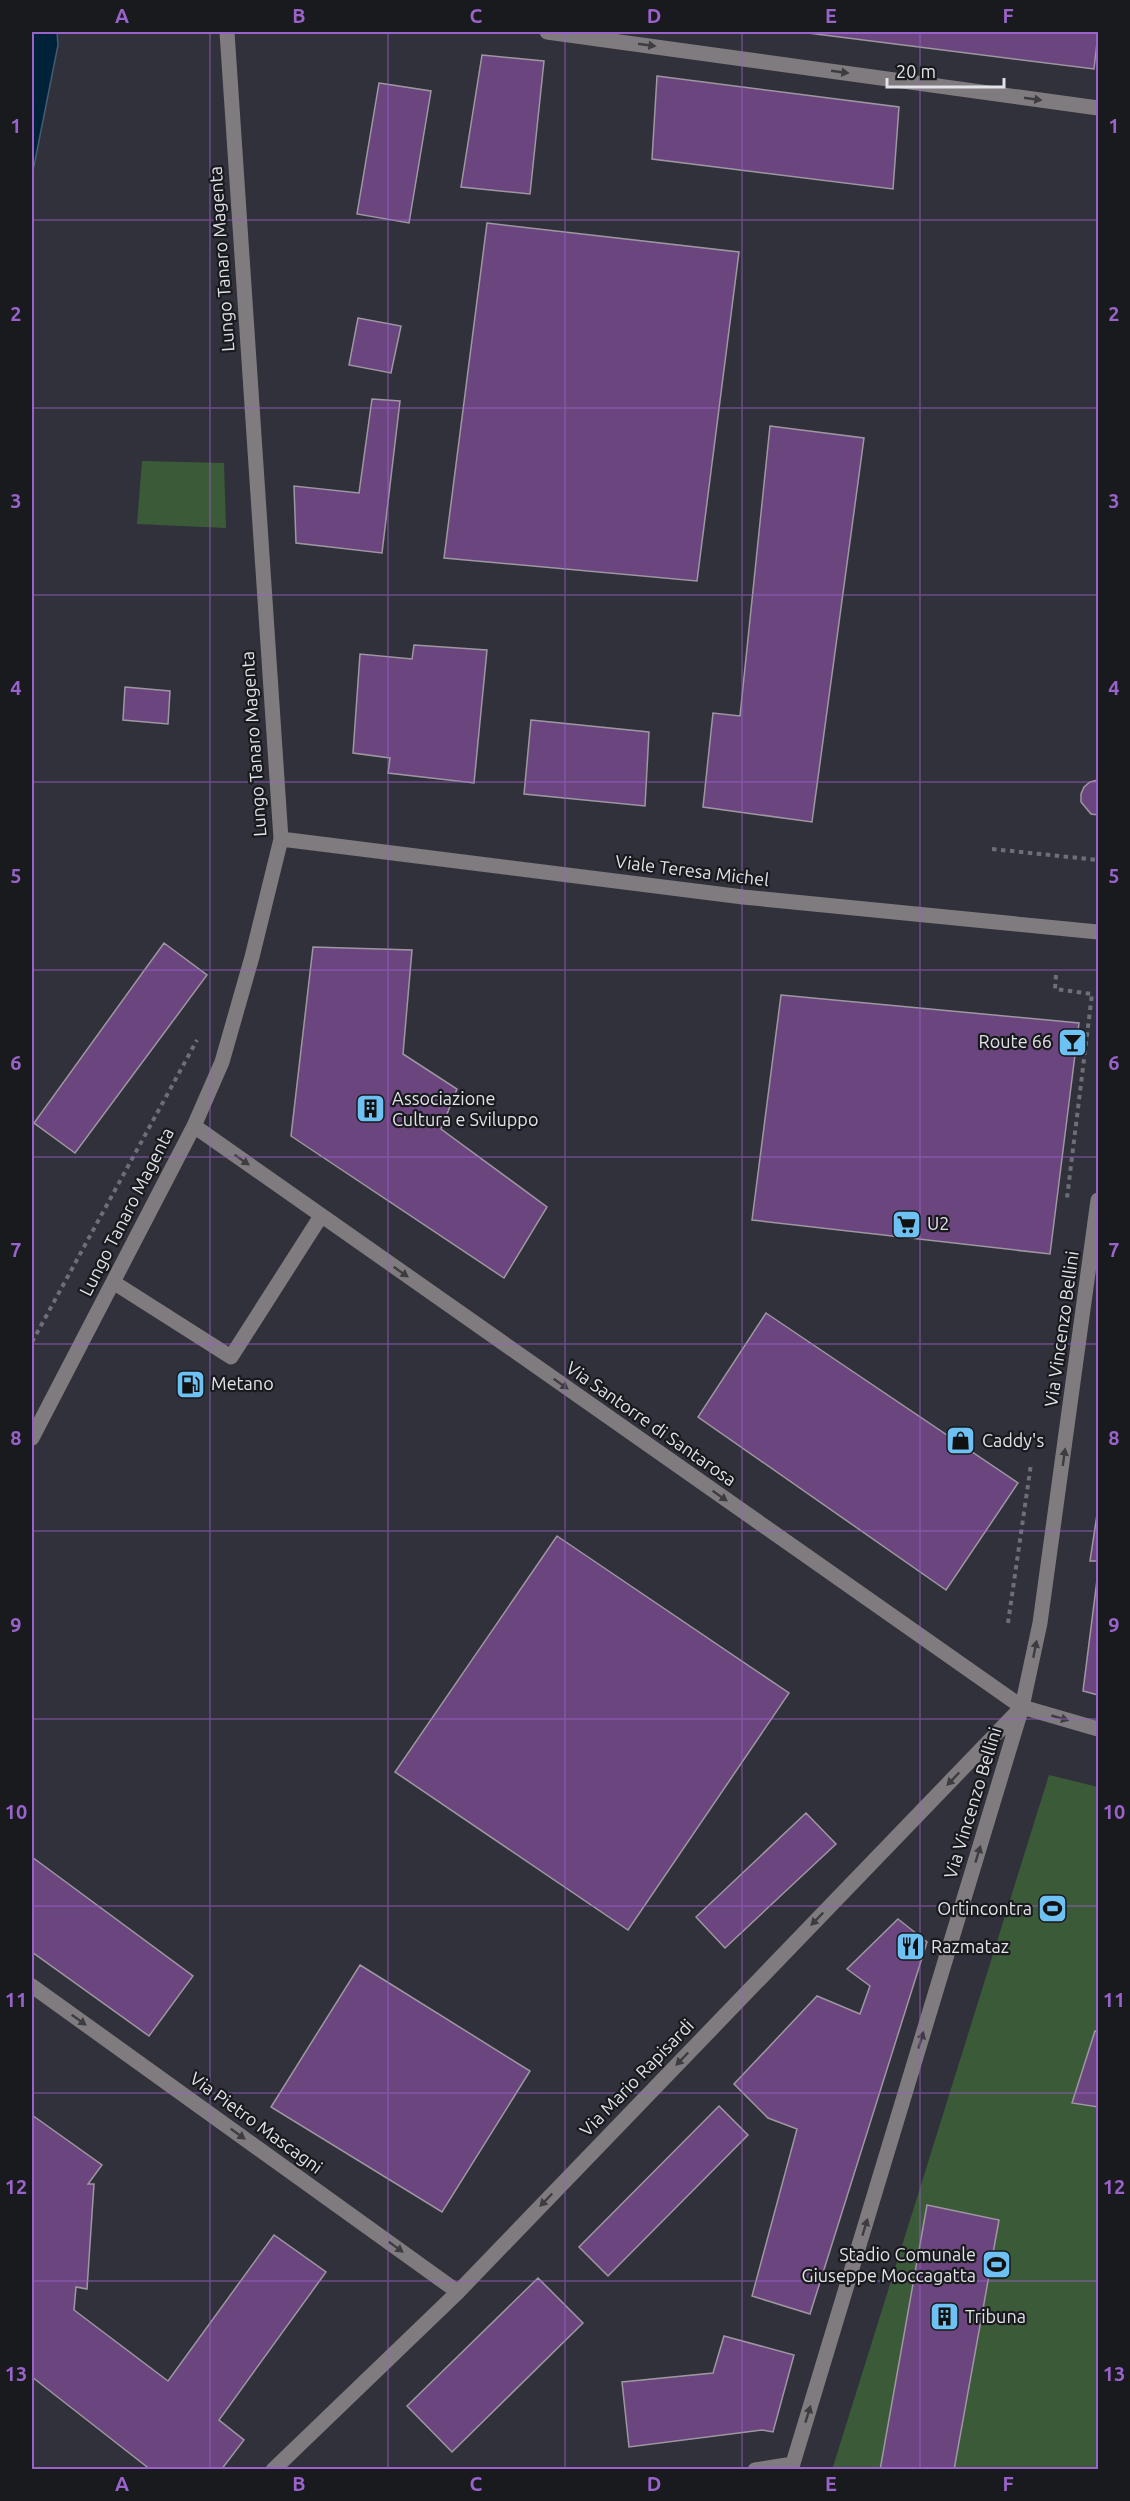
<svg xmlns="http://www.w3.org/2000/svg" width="1130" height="2501" font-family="Ubuntu,sans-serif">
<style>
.green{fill:#3b5b38}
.water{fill:#002238;stroke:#445c6d;stroke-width:1.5}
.building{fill:#6b457e;stroke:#9e97a2;stroke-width:1.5}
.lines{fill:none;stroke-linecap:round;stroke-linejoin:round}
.path{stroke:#6e6e77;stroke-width:4;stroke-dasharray:4.5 4.5;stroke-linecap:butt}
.minor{stroke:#807b7e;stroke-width:15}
.oneway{fill:#3d3c40}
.grid{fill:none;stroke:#9a63cb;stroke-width:1.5;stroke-opacity:0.55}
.labels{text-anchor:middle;stroke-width:4.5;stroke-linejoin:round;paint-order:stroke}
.street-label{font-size:18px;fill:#e1e2e8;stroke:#191a1e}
.poi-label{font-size:18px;fill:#e1e2e8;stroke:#191a1e;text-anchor:start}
.neatline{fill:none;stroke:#9a63cb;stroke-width:2}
.grid-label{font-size:20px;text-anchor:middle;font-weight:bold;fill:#9a63cb}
</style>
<rect width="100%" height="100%" fill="#31313b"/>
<path class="green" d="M142 461 224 463 226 528 137 524Z
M1049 1775 1098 1787V2469L832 2470Z"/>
<path class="water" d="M32 32H57L58 45 32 176Z"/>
<path class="building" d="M800 32H1098V34L1094 69Z
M482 55 544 61 530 194 461 187Z
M657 76 899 107 893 189 652 159Z
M379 83 431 91 409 223 357 214Z
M487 223 739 252 697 581 444 558Z
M358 318 401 326 391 373 349 365Z
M372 399 400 401 382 553 296 543 294 486 359 493Z
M770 426 864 438 812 822 703 807 713 713 740 716Z
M414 645 487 650 474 783 388 773 390 758 353 753 360 654 412 659Z
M125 687 170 691 168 724 123 720Z
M531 720 649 732 645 806 524 794Z
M1098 780V815L1091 814 1081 802V794L1084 787 1090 782Z
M164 943 207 975 75 1153 34 1123Z
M313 947 412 950 403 1054 457 1089 441 1129 547 1207 504 1278 291 1136Z
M781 995 1079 1023 1050 1254 752 1220Z
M766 1313 1018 1483 946 1590 698 1417Z
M1098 1508V1561H1090Z
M557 1536 789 1693 628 1930 395 1772Z
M1098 1572V1695L1083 1691Z
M806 1813 836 1844 725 1948 696 1917Z
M32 1857 193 1976 149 2036 32 1952Z
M898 1919 927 1942 810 2314 752 2296 797 2129 768 2118 734 2084 817 1996 860 2014 870 1986 847 1969Z
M360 1965 530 2071 442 2212 271 2107Z
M1095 2031 1098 2032V2107L1072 2103Z
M719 2106 748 2135 608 2276 579 2247Z
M32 2115 102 2165 88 2184H94L87 2289 76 2287 74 2310 168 2381 274 2235 326 2272 219 2420 244 2440 221 2470H151L32 2377Z
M927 2205 999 2220 954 2470H880Z
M538 2278 583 2323 452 2452 407 2406Z
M724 2336 794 2355 773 2432 762 2430 629 2447 622 2382 713 2373Z"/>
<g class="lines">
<path class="path" d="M992 849 1098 860
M1056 975 1055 989 1092 994 1067 1198
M32 1342 197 1040
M1008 1623 1031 1464"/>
<path class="minor" d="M547 32 1098 108
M281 839 743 897 1098 932
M194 1126 1022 1707 1098 1729
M113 1282 231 1357 321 1216
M32 1438 194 1126 222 1062 252 957 281 839 227 32
M32 1986 458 2292
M273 2470 458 2292 1020 1709
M755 2470 793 2464
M791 2470 1022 1707 1040 1623 1098 1200"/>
</g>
<defs><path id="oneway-solid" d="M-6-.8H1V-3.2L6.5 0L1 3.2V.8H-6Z" transform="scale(1.5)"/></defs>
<g class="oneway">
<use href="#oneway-solid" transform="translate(647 45) rotate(8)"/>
<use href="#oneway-solid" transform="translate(840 72) rotate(8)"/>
<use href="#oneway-solid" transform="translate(1033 99) rotate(8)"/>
<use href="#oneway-solid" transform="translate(242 1160) rotate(35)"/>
<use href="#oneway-solid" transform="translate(401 1272) rotate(35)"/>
<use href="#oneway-solid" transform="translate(561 1384) rotate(35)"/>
<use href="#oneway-solid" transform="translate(1064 1457) rotate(-82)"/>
<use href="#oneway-solid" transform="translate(720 1496) rotate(35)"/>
<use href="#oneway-solid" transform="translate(1035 1649) rotate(-79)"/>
<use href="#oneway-solid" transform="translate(1060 1718) rotate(16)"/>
<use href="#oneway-solid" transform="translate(953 1779) rotate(134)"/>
<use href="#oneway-solid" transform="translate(978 1854) rotate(-73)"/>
<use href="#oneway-solid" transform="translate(817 1919) rotate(134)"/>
<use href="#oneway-solid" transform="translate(79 2020) rotate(36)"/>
<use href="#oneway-solid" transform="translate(921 2040) rotate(-73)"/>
<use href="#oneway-solid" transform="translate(682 2059) rotate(134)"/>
<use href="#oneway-solid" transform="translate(238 2134) rotate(36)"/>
<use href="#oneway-solid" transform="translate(546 2200) rotate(134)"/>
<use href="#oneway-solid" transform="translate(865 2227) rotate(-73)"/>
<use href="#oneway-solid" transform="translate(396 2247) rotate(36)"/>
<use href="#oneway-solid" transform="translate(808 2414) rotate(-73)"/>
</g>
<path class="grid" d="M210 32V2470M388 32V2470M565 32V2470M742 32V2470M920 32V2470M32 220H1098M32 408H1098M32 595H1098M32 782H1098M32 970H1098M32 1157H1098M32 1344H1098M32 1531H1098M32 1719H1098M32 1906H1098M32 2093H1098M32 2281H1098"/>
<defs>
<symbol id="bar-square" viewBox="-11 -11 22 22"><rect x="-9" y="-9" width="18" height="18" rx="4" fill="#6ec2f3" stroke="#191a1e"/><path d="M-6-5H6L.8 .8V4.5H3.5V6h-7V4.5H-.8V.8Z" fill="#111"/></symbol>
<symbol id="building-square" viewBox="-11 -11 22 22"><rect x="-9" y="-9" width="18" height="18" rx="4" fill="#6ec2f3" stroke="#191a1e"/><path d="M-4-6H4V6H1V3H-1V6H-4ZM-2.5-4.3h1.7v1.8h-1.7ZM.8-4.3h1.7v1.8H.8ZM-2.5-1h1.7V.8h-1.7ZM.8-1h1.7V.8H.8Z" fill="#111"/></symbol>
<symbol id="supermarket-square" viewBox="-11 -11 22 22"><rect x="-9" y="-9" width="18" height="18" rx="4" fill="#6ec2f3" stroke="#191a1e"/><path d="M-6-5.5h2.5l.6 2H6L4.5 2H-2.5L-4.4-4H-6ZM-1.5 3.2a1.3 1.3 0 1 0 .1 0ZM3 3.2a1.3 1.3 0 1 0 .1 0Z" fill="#111"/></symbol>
<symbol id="fuel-square" viewBox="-11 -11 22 22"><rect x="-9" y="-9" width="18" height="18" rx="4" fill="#6ec2f3" stroke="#191a1e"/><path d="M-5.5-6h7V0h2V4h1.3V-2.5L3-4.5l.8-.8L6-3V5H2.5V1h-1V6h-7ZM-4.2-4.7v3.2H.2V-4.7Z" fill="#111"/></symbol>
<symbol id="shop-square" viewBox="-11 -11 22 22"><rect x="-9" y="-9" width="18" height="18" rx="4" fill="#6ec2f3" stroke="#191a1e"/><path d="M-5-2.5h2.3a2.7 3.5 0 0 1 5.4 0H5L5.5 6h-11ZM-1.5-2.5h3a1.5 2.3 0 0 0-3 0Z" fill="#111"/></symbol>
<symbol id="stadium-square" viewBox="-11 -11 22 22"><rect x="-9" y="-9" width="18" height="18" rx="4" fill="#6ec2f3" stroke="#191a1e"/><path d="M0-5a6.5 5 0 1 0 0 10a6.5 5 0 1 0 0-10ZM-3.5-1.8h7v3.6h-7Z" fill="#111"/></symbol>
<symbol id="restaurant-square" viewBox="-11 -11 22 22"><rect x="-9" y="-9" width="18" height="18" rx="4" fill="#6ec2f3" stroke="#191a1e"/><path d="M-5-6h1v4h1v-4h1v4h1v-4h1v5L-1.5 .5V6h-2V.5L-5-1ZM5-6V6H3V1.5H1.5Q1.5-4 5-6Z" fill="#111"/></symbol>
</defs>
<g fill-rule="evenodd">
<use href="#bar-square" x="1056" y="1026" width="33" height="33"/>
<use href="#building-square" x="354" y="1092" width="33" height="33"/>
<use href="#supermarket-square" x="890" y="1208" width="33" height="33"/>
<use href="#fuel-square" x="174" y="1368" width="33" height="33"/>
<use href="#shop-square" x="944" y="1424" width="33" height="33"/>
<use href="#stadium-square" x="1036" y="1892" width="33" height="33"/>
<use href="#restaurant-square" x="894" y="1930" width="33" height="33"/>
<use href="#stadium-square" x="980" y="2248" width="33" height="33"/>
<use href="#building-square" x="928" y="2300" width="33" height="33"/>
</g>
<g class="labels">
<g class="street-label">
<text transform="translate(222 259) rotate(-94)" y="6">Lungo Tanaro Magenta</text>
<text transform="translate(254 744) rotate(-94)" y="6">Lungo Tanaro Magenta</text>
<text transform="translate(692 871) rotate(7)" y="6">Viale Teresa Michel</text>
<text transform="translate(127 1212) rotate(-63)" y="6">Lungo Tanaro Magenta</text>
<text transform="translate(1062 1329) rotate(-82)" y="6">Via Vincenzo Bellini</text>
<text transform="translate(651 1424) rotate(35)" y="6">Via Santorre di Santarosa</text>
<text transform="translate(973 1803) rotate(-73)" y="6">Via Vincenzo Bellini</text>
<text transform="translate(637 2078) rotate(-46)" y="6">Via Mario Rapisardi</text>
<text transform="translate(256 2123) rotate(36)" y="6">Via Pietro Mascagni</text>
</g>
<g class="poi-label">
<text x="1052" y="1048" text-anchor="end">Route 66</text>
<text x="392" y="1105">Associazione<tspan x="392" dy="21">Cultura e Sviluppo</tspan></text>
<text x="927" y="1230">U2</text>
<text x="211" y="1390">Metano</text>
<text x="982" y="1447">Caddy's</text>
<text x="1032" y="1915" text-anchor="end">Ortincontra</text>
<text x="931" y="1953">Razmataz</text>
<text x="976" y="2261" text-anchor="end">Stadio Comunale<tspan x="976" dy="21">Giuseppe Moccagatta</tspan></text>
<text x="965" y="2323">Tribuna</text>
</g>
</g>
<rect width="1130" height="2501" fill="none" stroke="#191a1e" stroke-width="66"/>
<path d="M887 78v9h117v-9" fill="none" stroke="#e1e2e8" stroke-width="3"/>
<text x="896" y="78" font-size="18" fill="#e1e2e8" stroke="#191a1e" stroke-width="4.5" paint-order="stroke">20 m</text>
<rect x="33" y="33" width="1064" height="2435" class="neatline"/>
<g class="grid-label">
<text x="122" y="23">A</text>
<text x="299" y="23">B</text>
<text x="476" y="23">C</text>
<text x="654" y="23">D</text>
<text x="831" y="23">E</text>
<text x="1008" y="23">F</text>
<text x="16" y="133">1</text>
<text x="1114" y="133">1</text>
<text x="16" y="321">2</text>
<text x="1114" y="321">2</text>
<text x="16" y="508">3</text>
<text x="1114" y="508">3</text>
<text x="16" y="695">4</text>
<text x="1114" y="695">4</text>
<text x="16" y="883">5</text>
<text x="1114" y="883">5</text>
<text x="16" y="1070">6</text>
<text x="1114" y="1070">6</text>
<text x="16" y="1257">7</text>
<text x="1114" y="1257">7</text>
<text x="16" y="1445">8</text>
<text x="1114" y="1445">8</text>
<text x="16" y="1632">9</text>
<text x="1114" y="1632">9</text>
<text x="16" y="1819">10</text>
<text x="1114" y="1819">10</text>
<text x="16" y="2007">11</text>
<text x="1114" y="2007">11</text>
<text x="16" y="2194">12</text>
<text x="1114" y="2194">12</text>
<text x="16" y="2381">13</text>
<text x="1114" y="2381">13</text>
<text x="122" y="2491">A</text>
<text x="299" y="2491">B</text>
<text x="476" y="2491">C</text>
<text x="654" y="2491">D</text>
<text x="831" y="2491">E</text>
<text x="1008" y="2491">F</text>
</g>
</svg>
